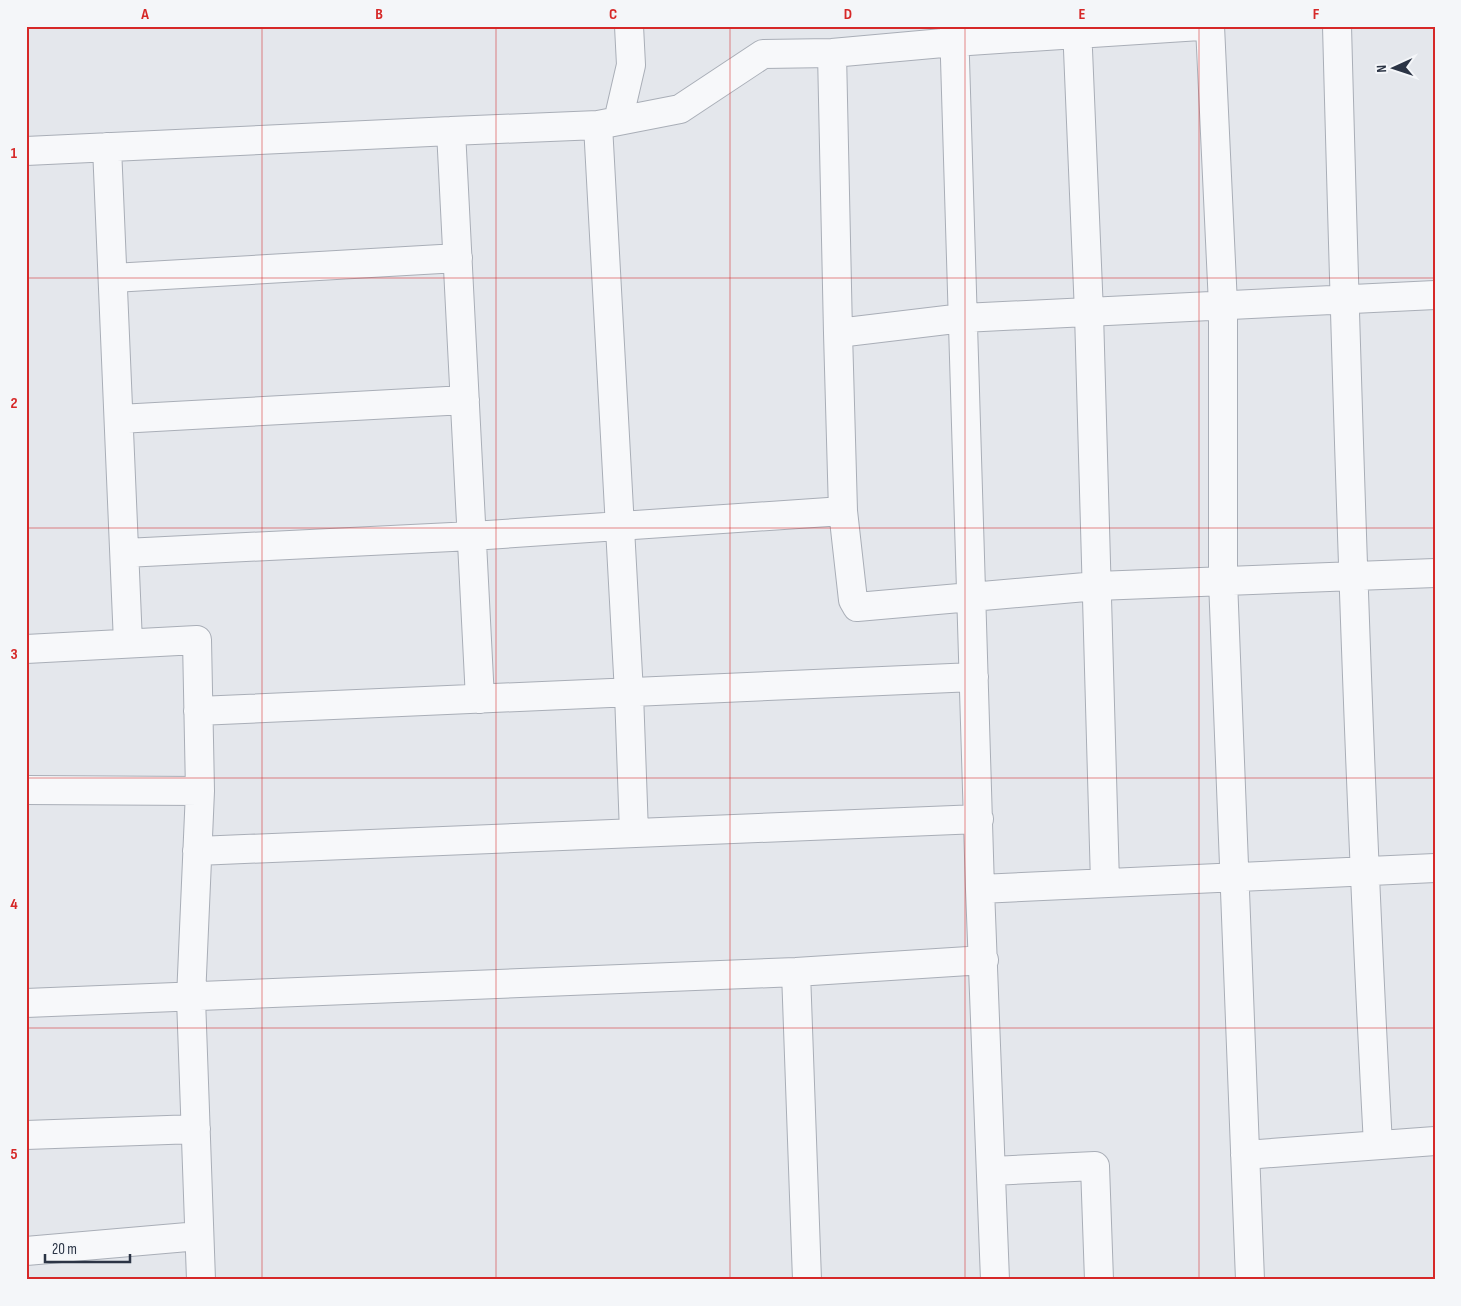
<svg xmlns="http://www.w3.org/2000/svg" width="1461" height="1306" font-family="'Sofia Sans Condensed',sans-serif">
<style>
.lines{fill:none;stroke-linecap:round;stroke-linejoin:round}
.street-casing{stroke:#a9aeb7;stroke-width:30}
.street{stroke:#f7f8fa;stroke-width:28}
.grid{fill:none;stroke:#d62828;stroke-width:1;stroke-opacity:0.55}
.neatline{fill:none;stroke:#d62828;stroke-width:2}
.grid-label{font-size:16px;text-anchor:middle;font-weight:bold;fill:#d62828}
</style>
<rect width="100%" height="100%" fill="#e4e7ec"/>
<g class="lines">
<defs>
<path id="street" d="M954 26 980 889 995 1280
M1077 26 1089 313 1105 883
M1210 26 1223 305V580L1250 1280
M1337 26C1347 400 1358 772 1378 1145
M832 53 838 333
M618 121 631 65 629 26
M598 125 629 693 634 833
M107 147 128 643
M26 151 451 131
M113 278 458 258
M1435 295 963 318 838 333 843 511 853 600 857 607 1097 586 1435 573
M119 419 465 400
M125 553 472 536 843 511
M26 649 197 640 200 791 191 998 201 1280
M480 699 451 131 598 125 680 109 763 54 832 53 954 42 1200 26
M198 711 974 677
M26 790 200 791
M197 851 979 819
M980 889 1435 868
M796 972 807 1280
M26 1003 796 972 984 960
M26 1135 196 1129
M1245 1155 1435 1141
M992 1171 1095 1166 1099 1280
M26 1251 199 1236"/>
</defs>
<use href="#street" class="street-casing"/>
<use href="#street" class="street"/>
</g>
<path class="grid" d="M262 26V1280M496 26V1280M730 26V1280M965 26V1280M1199 26V1280M26 278H1435M26 528H1435M26 778H1435M26 1028H1435"/>
<rect width="1461" height="1306" fill="none" stroke="#f4f6f9" stroke-width="55"/>
<g transform="translate(1394 68) rotate(267)" stroke="#f4f6f9" stroke-width="4" paint-order="stroke">
<path d="M0-4L9 19L0 12L-9 19Z" fill="#2b3445"/>
<text y="-8" font-size="14" font-weight="bold" text-anchor="middle" fill="#2b3445">N</text>
</g>
<path d="M45 1254v8h85v-8" fill="none" stroke="#2b3445" stroke-width="2.5"/>
<text x="52" y="1254" font-size="15" fill="#2b3445" stroke="#f4f6f9" stroke-width="4" paint-order="stroke">20 m</text>
<rect x="28" y="28" width="1406" height="1250" class="neatline"/>
<g class="grid-label">
<text x="145" y="19">A</text>
<text x="379" y="19">B</text>
<text x="613" y="19">C</text>
<text x="848" y="19">D</text>
<text x="1082" y="19">E</text>
<text x="1316" y="19">F</text>
<text x="14" y="158">1</text>
<text x="14" y="408">2</text>
<text x="14" y="659">3</text>
<text x="14" y="909">4</text>
<text x="14" y="1159">5</text>
</g>
</svg>
